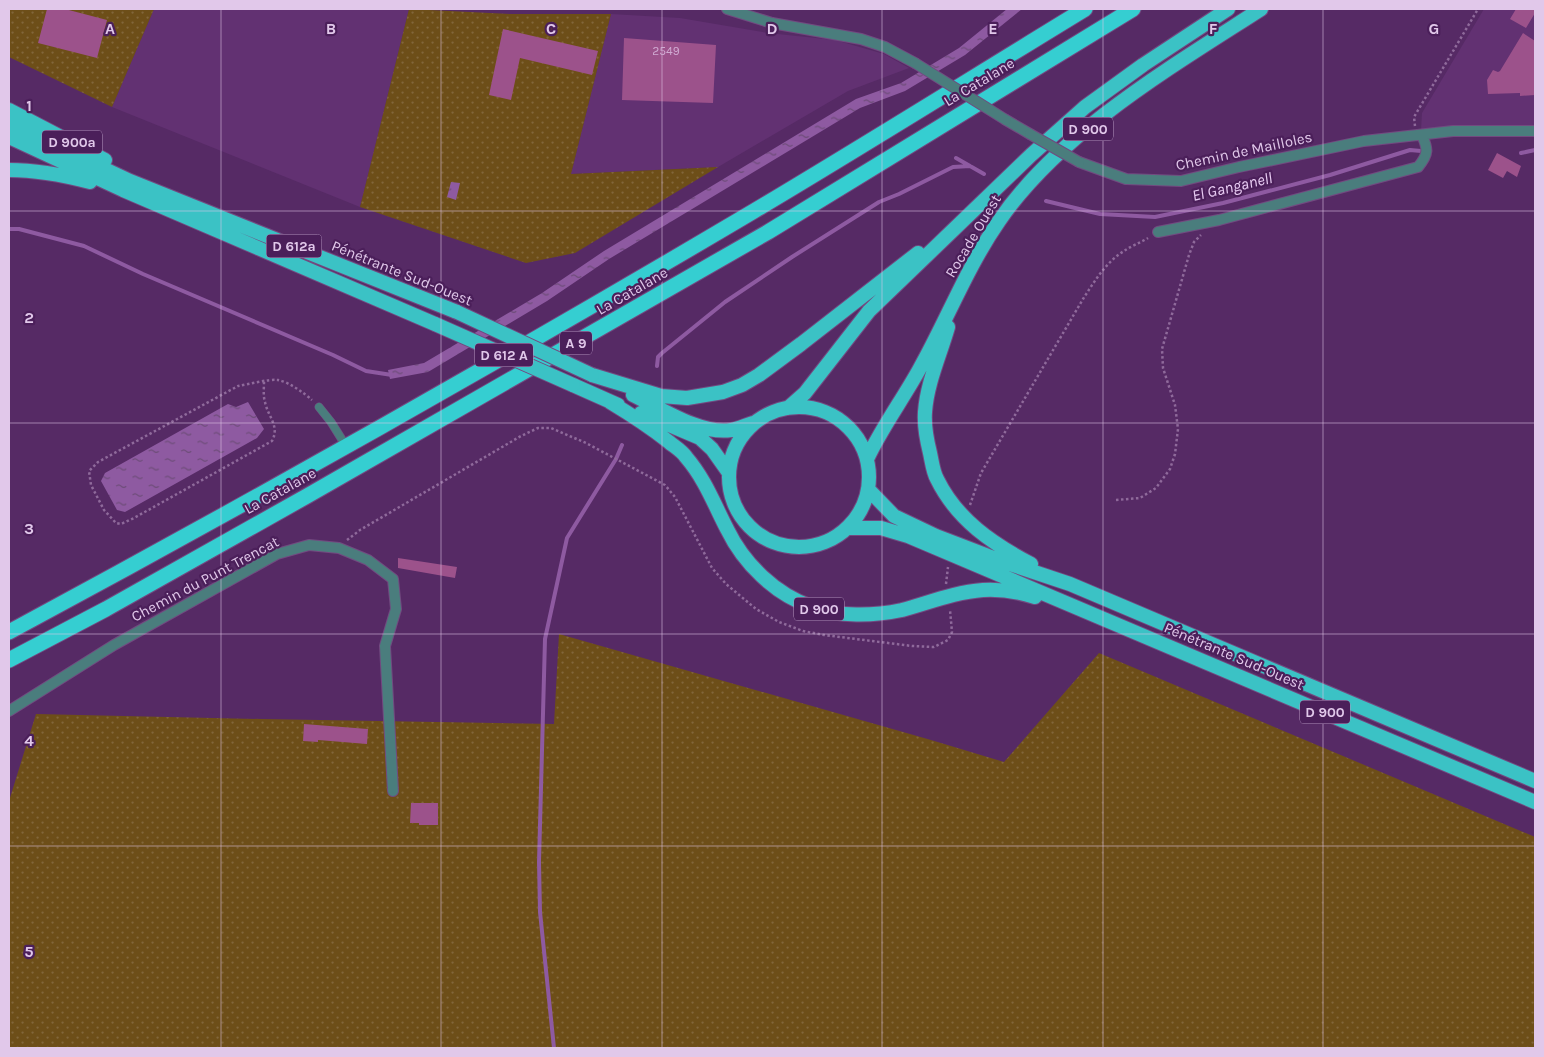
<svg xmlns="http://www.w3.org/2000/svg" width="1544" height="1057" font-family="Karla,sans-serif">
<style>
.built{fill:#623172}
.grass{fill:url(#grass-dots)}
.water{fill:url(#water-ripples)}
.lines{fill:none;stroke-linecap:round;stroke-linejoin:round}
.stream{stroke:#8e5aa1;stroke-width:4}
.building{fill:#9c528b}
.service-casing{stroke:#724a80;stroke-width:9}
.minor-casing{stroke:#724a80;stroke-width:12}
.trunk-casing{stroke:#724a80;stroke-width:16}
.motorway-casing{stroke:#724a80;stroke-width:17}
.path{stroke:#8f6a9b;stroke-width:2.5;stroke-dasharray:2.5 2.5;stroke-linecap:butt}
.service{stroke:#4a7d7d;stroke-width:8}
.minor{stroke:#4a7d7d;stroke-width:10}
.trunk{stroke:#3bc2c5;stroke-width:14}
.motorway{stroke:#35ced1;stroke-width:15}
.minor-bridge-casing{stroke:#724a80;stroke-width:12;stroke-linecap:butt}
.trunk-bridge-casing{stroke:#724a80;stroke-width:16;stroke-linecap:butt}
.minor-bridge{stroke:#4a7d7d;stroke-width:10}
.trunk-bridge{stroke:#3bc2c5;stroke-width:14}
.grid{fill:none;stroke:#e1c8ea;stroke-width:1;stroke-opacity:0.55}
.labels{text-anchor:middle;stroke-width:4.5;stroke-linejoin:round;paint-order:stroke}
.number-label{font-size:12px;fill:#d0aad2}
.shield{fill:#4b1f5a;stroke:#b495bf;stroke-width:1}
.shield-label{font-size:14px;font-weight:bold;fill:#e1c8ea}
.street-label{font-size:15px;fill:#e1c8ea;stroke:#4b1f5a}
.water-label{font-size:16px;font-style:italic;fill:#eacef5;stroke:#4b1f5a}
.grid-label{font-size:16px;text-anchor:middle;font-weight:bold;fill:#e1c8ea;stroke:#4b1f5a;stroke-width:4.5;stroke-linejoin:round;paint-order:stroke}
</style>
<defs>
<pattern id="grass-dots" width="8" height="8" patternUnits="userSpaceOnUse" patternTransform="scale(1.25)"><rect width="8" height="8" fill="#6d4e18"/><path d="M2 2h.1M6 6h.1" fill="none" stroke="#82663a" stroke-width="1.8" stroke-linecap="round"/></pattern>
<pattern id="water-ripples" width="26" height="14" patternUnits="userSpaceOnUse" patternTransform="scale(1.25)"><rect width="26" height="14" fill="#8e5aa1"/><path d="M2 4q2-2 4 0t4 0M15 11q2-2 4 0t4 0" fill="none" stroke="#6d4c78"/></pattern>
</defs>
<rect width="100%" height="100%" fill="#562a65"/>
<path class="built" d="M154 9H409L360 207 112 107Z
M1484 9H1535V126H1453L1421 130 1422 113Z
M611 14 680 18 768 33 835 40 884 54 909 68 848 91 718 167 571 174Z"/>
<path class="grass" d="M9 9H154L112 107 9 57Z
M409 9 510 14H611L571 174 718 167 575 253 526 263 360 207Z
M559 634 931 740 1004 762 1099 653 1535 837V1048H9V801L36 714 261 719 554 724Z"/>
<path class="water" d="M1007 9H1022L965 55 905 91 860 108 609 259 547 301 428 372 390 379 388 370 424 363 542 293 604 251 856 99 901 83 959 48Z
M451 182 460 183 456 200 447 197Z
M248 402 264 429 257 438 125 512 117 510 101 481 105 473 228 404 236 407Z"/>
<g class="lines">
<path class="stream" d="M1521 153 1535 150
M956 158 984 174
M1046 201 1100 214 1155 217 1223 203 1330 175 1410 150 1421 151
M9 229H19L84 246 143 274 333 355 366 371 392 375
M657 366 658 357 662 353 725 302 792 257 879 202 899 194 953 167 970 166
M554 1048 540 912 539 862 545 639 567 538 616 459 622 445"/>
</g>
<path class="building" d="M47 9H65L107 20 97 58 38 43Z
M1516 9H1535V13L1526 28 1510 19Z
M503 29 598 51 592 75 520 58 511 100 489 95Z
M1523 33 1535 41V95L1520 96V93L1488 94 1487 80 1493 70 1498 72 1500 71Z
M624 38 716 45 713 103 622 100Z
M1497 153 1521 166 1517 177 1507 171 1503 178 1488 170Z
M398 558 457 567 455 578 398 568Z
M304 724 368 729 367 744 318 740V742L303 741Z
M411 803H438V825H419V823H410Z"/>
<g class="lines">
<defs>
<path id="service" d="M319 407 331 422 346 446"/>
<path id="minor" d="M727 9 772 23 861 39 885 47 915 63
M1006 120 1030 134
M1079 162 1126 179 1181 181 1239 167 1364 141 1453 131H1535
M1158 232 1219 220 1418 167C1429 154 1428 149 1422 135
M9 711 114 645 277 554 309 545 339 548 368 560 393 579 396 609 385 646 393 791"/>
<path id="trunk" d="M9 110 105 160
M9 124 130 181 457 312
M9 137 123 190 435 324
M9 170C37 170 63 175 90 182
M948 327C940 355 927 383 925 412 924 425 927 441 930 453 932 462 933 472 937 479 957 520 993 544 1031 564
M592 375 661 396 687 398 723 392 742 385 759 375 801 344 918 253
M573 385 618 405
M633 395C660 408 701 435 731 430 738 429 746 425 753 423
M610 402C630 414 650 427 669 442 675 447 682 451 686 457 705 479 714 504 727 529 744 564 775 594 812 607 838 617 874 616 902 610 928 603 955 592 983 590 1000 589 1019 592 1035 597
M729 477a70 70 0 1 1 140 0a70 70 0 1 1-140 0Z
M788 408 805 393 869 311 1031 155 1085 107 1143 65 1228 9
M641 413 700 438 712 449 729 473
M867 459C882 427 903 399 920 368 947 320 967 267 999 221 1060 132 1171 67 1261 9
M869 490 894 516 936 536 1004 562 1070 584 1535 781
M848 528H881L908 536C1118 623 1326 714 1535 802"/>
<path id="motorway" d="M9 632C260 497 509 356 754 211 865 145 975 76 1085 9
M9 660 106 609 307 496 768 232 1133 9"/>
</defs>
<use href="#service" class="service-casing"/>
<use href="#minor" class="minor-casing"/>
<use href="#trunk" class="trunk-casing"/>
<use href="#motorway" class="motorway-casing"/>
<path class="path" d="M1415 126 1414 117 1478 9
M264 382C264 388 263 396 265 402 268 417 280 426 272 441L134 518 121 524 116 523 104 510 91 485 89 471 98 462 238 386C249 384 268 379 278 380 289 382 304 393 312 400
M1116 500 1140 498 1156 488 1170 469 1175 454 1178 429 1175 405 1163 368 1162 349 1189 255 1194 242 1201 235
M970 505 981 473 1083 299C1094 282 1106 262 1124 251 1131 246 1140 243 1148 238
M347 540 360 530 521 436 538 428H551L586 443 665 485 675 497 712 568 726 584 756 609 779 622 803 631 824 635 912 646 934 647 948 640 952 632 950 610
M946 584 948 567"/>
<use href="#service" class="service"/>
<use href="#minor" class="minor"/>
<use href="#trunk" class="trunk"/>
<use href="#motorway" class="motorway"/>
<defs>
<path id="minor-bridge" d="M915 63 1006 120
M1030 134 1079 162"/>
<path id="trunk-bridge" d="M457 312 592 375
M435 324 573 385"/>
</defs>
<use href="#minor-bridge" class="minor-bridge-casing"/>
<use href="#trunk-bridge" class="trunk-bridge-casing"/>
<use href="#minor-bridge" class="minor-bridge"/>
<use href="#trunk-bridge" class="trunk-bridge"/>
</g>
<path class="grid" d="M221 9V1048M441 9V1048M662 9V1048M882 9V1048M1103 9V1048M1323 9V1048M9 211H1535M9 423H1535M9 634H1535M9 846H1535"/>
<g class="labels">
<g class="number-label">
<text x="666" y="55">2549</text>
</g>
<g class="shield">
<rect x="1063" y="117.5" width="50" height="23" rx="4"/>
<rect x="42" y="130.5" width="60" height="23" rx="4"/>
<rect x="266.5" y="234.5" width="55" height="23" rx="4"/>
<rect x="560" y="331.5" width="32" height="23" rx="4"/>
<rect x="475" y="343.5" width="58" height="23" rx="4"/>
<rect x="794" y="597.5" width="50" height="23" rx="4"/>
<rect x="1300" y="700.5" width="50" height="23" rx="4"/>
</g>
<g class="shield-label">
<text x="1088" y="134">D 900</text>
<text x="72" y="147">D 900a</text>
<text x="294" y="251">D 612a</text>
<text x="576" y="348">A 9</text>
<text x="504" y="360">D 612 A</text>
<text x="819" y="614">D 900</text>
<text x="1325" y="717">D 900</text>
</g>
<g class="street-label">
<text transform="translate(979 82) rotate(-31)" y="5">La Catalane</text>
<text transform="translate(1244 151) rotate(-12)" y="5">Chemin de Mailloles</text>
<text transform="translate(973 236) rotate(-59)" y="5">Rocade Ouest</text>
<text transform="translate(402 273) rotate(22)" y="5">Pénétrante Sud-Ouest</text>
<text transform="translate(632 291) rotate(-30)" y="5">La Catalane</text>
<text transform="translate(280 491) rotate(-29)" y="5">La Catalane</text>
<text transform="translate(205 579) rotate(-28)" y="5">Chemin du Punt Trencat</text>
<text transform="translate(1234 656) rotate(23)" y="5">Pénétrante Sud-Ouest</text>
</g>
<g class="water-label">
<text transform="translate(1232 186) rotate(-13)" y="6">El Ganganell</text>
</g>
</g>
<g class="grid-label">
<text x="110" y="34">A</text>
<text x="331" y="34">B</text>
<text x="551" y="34">C</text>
<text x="772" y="34">D</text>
<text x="993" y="34">E</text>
<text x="1213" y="34">F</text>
<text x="1434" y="34">G</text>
<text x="29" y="111">1</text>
<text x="29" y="323">2</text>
<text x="29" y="534">3</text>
<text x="29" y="746">4</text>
<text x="29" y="957">5</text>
</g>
<rect width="1544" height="1057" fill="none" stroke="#e1c8ea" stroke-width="20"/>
</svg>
